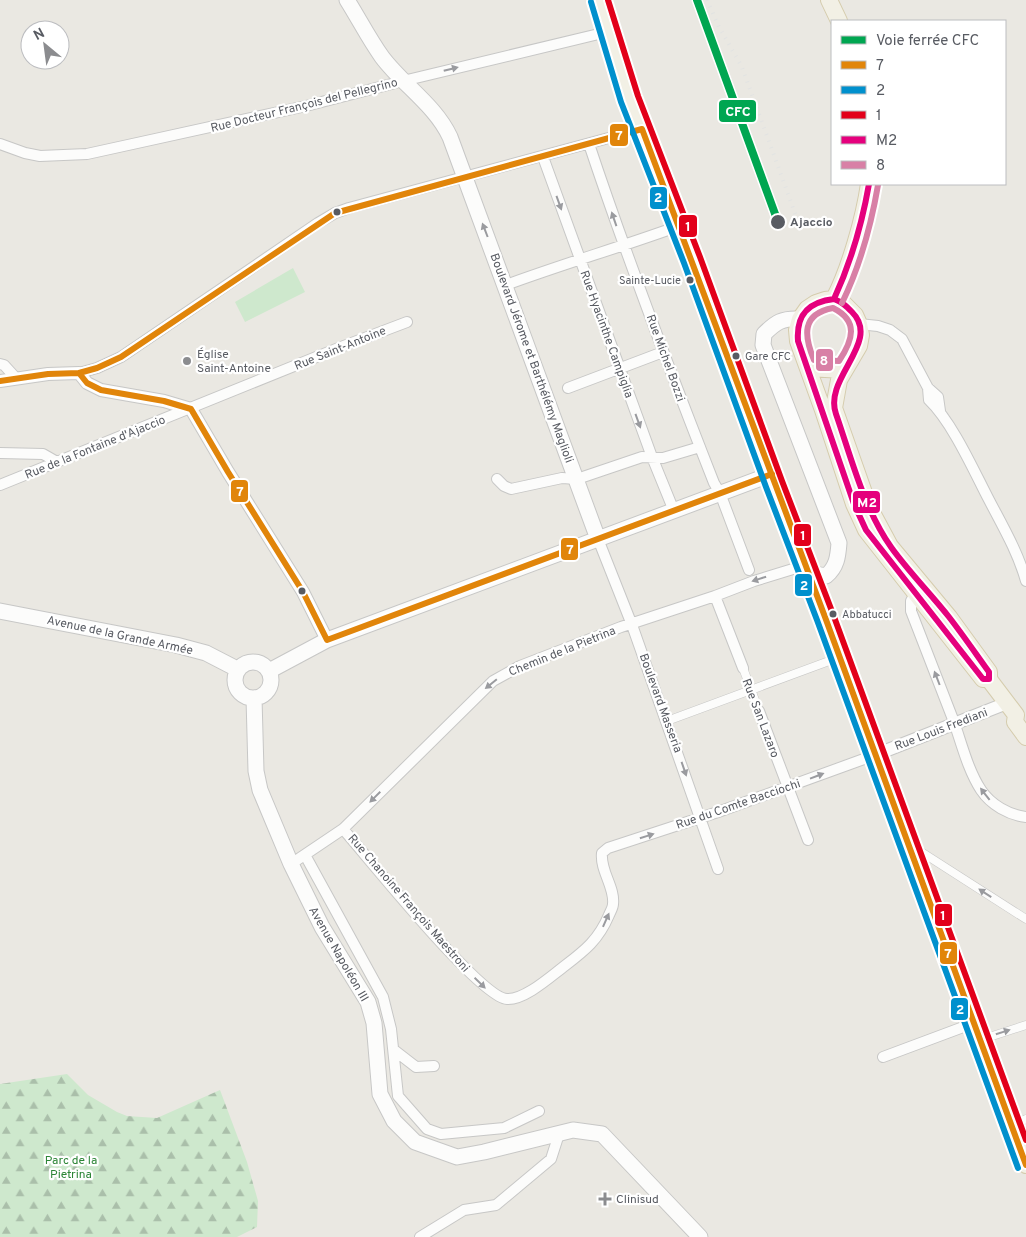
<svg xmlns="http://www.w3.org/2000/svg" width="1026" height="1237" font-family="Overpass,sans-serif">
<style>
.forest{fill:url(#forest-firs)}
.pitch{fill:#cee8cd}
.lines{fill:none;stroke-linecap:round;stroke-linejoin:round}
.pedestrian-casing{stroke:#c7c7c6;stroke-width:9}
.minor-casing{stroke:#c7c7c6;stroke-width:12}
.tertiary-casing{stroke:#c7c7c6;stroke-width:14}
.secondary-casing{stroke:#c7c7c6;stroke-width:17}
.primary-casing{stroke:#d5ccad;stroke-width:18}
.pedestrian{stroke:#fcfcfb;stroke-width:8}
.minor{stroke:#fcfcfb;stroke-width:10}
.tertiary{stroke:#fcfcfb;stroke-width:12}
.secondary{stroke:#fcfcfb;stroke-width:15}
.primary{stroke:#f2f0e5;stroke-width:16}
.rail{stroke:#e2e3e2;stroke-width:4;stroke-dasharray:1 6;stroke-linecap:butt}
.bus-1-casing{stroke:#fff;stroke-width:10}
.bus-2-casing{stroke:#fff;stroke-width:10}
.bus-3-casing{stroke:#fff;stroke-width:10}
.bus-4-casing{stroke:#fff;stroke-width:10}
.bus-5-casing{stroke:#fff;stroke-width:10}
.bus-1{stroke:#e1850a;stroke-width:6}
.bus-2{stroke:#0090cd;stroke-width:6}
.bus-3{stroke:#e2001a;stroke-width:6}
.bus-4{stroke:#e5007d;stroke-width:6}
.bus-5{stroke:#d880a6;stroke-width:6}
.rail-1-casing{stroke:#fff;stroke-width:11}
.rail-1{stroke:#00a651;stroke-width:8}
.oneway{fill:#9a9b9f}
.bus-dot{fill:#585b62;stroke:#fff;stroke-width:2}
.poi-dot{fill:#8b8c8f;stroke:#fff;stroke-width:2}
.labels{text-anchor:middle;stroke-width:4.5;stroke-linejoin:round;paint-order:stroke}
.bus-label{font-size:11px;fill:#585b62;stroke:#fff;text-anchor:start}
.street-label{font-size:12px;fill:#585b62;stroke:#fff}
.stop-label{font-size:12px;font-weight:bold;fill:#585b62;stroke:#fff;text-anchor:start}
.poi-label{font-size:12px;fill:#585b62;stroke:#fff;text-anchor:start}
.park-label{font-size:12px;fill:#2c8536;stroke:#fff}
.line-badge{stroke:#fff;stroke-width:2}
.badge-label{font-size:14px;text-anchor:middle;font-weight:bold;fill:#fff}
</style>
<defs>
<pattern id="forest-firs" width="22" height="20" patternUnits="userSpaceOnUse" patternTransform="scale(1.25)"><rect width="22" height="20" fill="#cee8cd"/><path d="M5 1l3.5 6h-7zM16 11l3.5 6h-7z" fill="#aabfaa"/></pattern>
</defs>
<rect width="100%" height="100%" fill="#eae8e2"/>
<path class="forest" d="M67 1074 88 1095 117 1112 127 1116 157 1118 220 1090 247 1162 258 1201 257 1227 237 1237H0V1084Z"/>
<path class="pitch" d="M293 268 305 292 245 322 235 302Z"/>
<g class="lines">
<defs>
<path id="pedestrian" d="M743 668 759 711
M667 721 840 657
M912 846 1026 919
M980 1040 1026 1025
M1012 1126 1026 1119"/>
<path id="minor" d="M0 144 25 153 40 156 87 154 306 106 403 81 607 32
M589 144C627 258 670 371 714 483L720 493 749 570
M543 157 652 457 674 511
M506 285C563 264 621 247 679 226
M859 324 878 326 890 330 902 339 928 388 938 397 940 411
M0 364 4 365 15 377
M79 373 97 368 121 357 318 223 335 213 349 208 642 129
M568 388 663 352
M928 388 929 400C952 422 973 469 988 498 1002 525 1018 552 1026 581
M0 453 43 454 57 462
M497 479 504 486 511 489 562 478 577 479 642 457 663 458 700 447
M0 485 341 347 407 322
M598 539 632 625 718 869
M915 594 911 601V611C925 648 940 685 954 722 962 745 968 770 981 790 991 805 1009 815 1026 817
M715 596 743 668
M759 711 808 840
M343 829C367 856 480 998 507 999 524 1000 549 978 562 968 584 951 598 941 609 915 610 912 613 908 613 904 615 887 600 871 602 853L608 848 718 812 875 755
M305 855 383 997 391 1029 398 1096 427 1129 441 1134 504 1128 539 1111
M291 864 343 829 493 681 520 666 621 627 715 596 754 581 806 565
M394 1050 416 1067 434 1066
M883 1057 974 1023
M420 1237 464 1210 496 1205 551 1159 559 1134"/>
<path id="tertiary" d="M0 381 48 374 79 373 87 383 101 390 164 401 191 409 228 472 303 592 327 640
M875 755 1007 703"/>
<path id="secondary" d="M347 0C359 19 369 39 382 57 403 85 435 105 450 137L598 539
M800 319C782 318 776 322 764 334L763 345 839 543C838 556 837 567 826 576L809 573
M0 611 176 645 206 653 237 669
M235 680a18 18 0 1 1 36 0a18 18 0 1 1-36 0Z
M269 671 327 640 772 474
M254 698 256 771 260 790 291 864 322 927 368 1002 374 1023 380 1094 394 1121 415 1142 457 1157 484 1152 573 1130 602 1134 700 1237"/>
<path id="primary" d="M599 0C621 88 660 175 692 260 736 379 778 499 825 617L1026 1165
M829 0 839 21
M834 299C850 268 864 218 869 184
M808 368 843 370
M989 679V672L949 617 890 546 869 507 834 408 839 380 859 346 861 335 859 324 855 315 842 302 834 299 825 300 816 303 807 309 800 319 797 330 798 341 823 410 854 504 866 530 983 679H989L991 682 1016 715 1015 722 1026 737"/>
</defs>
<use href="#pedestrian" class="pedestrian-casing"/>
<use href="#minor" class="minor-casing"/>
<use href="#tertiary" class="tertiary-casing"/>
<use href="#secondary" class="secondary-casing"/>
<use href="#primary" class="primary-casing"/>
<use href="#pedestrian" class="pedestrian"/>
<use href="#minor" class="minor"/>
<use href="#tertiary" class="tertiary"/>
<use href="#secondary" class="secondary"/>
<use href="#primary" class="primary"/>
<path class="rail" d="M707 0 719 27 742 67 796 216"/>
<defs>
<path id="bus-1" d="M79 373 87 383 101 390 164 401 191 409 228 472 303 592 327 640 772 474
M0 381 48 374 79 373 97 368 121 357 335 213 642 129 825 617 1026 1165"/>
<path id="bus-2" d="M591 2 621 102 684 263 766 487 817 620 1018 1168"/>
<path id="bus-3" d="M608 0 638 96 700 257 782 481 833 614 1026 1140"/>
<path id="bus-4" d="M834 299C851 262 862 224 869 184
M834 299C842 302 846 306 852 312 882 342 823 378 836 414 851 457 864 509 891 547 908 571 930 593 949 617 963 635 976 654 989 672V679H983L866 530 854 504 798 341C796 315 808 302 834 299Z"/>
<path id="bus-5" d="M842 303C860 266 871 226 878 185
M833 308C859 321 853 340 839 361L814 360C804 336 801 314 833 308Z"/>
</defs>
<use href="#bus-1" class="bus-1-casing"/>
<use href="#bus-2" class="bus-2-casing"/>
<use href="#bus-3" class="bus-3-casing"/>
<use href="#bus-4" class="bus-4-casing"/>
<use href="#bus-5" class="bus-5-casing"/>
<use href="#bus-1" class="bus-1"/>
<use href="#bus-2" class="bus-2"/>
<use href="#bus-3" class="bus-3"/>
<use href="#bus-4" class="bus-4"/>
<use href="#bus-5" class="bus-5"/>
<defs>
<path id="rail-1" d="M697 0 778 222"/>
</defs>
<use href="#rail-1" class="rail-1-casing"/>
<use href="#rail-1" class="rail-1"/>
</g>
<defs><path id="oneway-solid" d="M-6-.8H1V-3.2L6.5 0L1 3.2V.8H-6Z" transform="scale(1.25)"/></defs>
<g class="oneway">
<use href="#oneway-solid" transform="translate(451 69) rotate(-14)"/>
<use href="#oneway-solid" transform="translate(559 203) rotate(70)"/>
<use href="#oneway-solid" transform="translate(614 219) rotate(-109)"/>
<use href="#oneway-solid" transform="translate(485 230) rotate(-111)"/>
<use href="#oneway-solid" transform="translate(638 421) rotate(70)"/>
<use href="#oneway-solid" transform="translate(759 579) rotate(162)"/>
<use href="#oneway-solid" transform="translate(937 678) rotate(-111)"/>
<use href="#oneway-solid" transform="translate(491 684) rotate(141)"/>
<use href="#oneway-solid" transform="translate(684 769) rotate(71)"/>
<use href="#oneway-solid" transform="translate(817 776) rotate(-21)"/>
<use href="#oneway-solid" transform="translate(985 794) rotate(-128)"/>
<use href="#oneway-solid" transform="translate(375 797) rotate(135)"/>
<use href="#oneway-solid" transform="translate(647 836) rotate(-18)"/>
<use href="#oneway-solid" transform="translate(985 893) rotate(-147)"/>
<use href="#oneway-solid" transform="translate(606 920) rotate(-66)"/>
<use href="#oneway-solid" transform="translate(480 983) rotate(44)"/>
<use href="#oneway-solid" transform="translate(1003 1032) rotate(-17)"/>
</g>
<g class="bus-dot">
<circle cx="337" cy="212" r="4.5"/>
<circle cx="778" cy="222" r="8"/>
<circle cx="690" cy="280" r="4.5"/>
<circle cx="736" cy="356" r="4.5"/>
<circle cx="302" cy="591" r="4.5"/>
<circle cx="833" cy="614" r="4.5"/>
</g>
<g class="poi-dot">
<circle cx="187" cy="361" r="5"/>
<path d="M602.5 1191.5h5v5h5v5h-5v5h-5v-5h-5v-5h5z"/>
</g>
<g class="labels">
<g class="bus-label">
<text x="681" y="284" text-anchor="end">Sainte-Lucie</text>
<text x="745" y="360">Gare CFC</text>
<text x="842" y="618">Abbatucci</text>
</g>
<g class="street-label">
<text transform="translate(304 105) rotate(-14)" y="4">Rue Docteur François del Pellegrino</text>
<text transform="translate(607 334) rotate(70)" y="4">Rue Hyacinthe Campiglia</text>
<text transform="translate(340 348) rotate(-22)" y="4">Rue Saint-Antoine</text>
<text transform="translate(532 358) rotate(70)" y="4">Boulevard Jérome et Barthélémy Maglioli</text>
<text transform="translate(666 358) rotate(70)" y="4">Rue Michel Bozzi</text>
<text transform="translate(95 447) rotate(-22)" y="4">Rue de la Fontaine d'Ajaccio</text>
<text transform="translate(120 635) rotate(12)" y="4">Avenue de la Grande Armée</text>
<text transform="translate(562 651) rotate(-22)" y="4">Chemin de la Pietrina</text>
<text transform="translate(661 703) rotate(70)" y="4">Boulevard Masseria</text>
<text transform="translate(761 718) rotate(69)" y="4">Rue San Lazaro</text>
<text transform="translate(941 729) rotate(-21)" y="4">Rue Louis Frediani</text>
<text transform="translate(738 804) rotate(-19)" y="4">Rue du Comte Bacciochi</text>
<text transform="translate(409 903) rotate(49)" y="4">Rue Chanoine François Maestroni</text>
<text transform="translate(339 954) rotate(60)" y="4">Avenue Napoléon III</text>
</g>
<g class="stop-label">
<text x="790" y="226">Ajaccio</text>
</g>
<g class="poi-label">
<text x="197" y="358">Église<tspan x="197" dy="14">Saint-Antoine</tspan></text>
<text x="616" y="1203">Clinisud</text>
</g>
<g class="park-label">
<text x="71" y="1164">Parc de la<tspan x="71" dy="14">Pietrina</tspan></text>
</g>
</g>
<g class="line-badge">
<rect x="718" y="99" width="39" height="24" rx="5" fill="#00a651"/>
<rect x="609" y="123" width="20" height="24" rx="5" fill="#e1850a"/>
<rect x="649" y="186" width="19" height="24" rx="5" fill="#0090cd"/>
<rect x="678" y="214" width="20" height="24" rx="5" fill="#e2001a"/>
<rect x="815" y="348" width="19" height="24" rx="5" fill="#d880a6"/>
<rect x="230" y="479" width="19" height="24" rx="5" fill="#e1850a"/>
<rect x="852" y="490" width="29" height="24" rx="5" fill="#e5007d"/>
<rect x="793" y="523" width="19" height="24" rx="5" fill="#e2001a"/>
<rect x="560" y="537" width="19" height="24" rx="5" fill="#e1850a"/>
<rect x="794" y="573" width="19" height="24" rx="5" fill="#0090cd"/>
<rect x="934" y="903" width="19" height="24" rx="5" fill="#e2001a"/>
<rect x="939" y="941" width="19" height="24" rx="5" fill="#e1850a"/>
<rect x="950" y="997" width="19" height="24" rx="5" fill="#0090cd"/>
</g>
<g class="badge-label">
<text x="738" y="116">CFC</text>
<text x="619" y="140">7</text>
<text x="658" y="202">2</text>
<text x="688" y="231">1</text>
<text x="824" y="365">8</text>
<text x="240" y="496">7</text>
<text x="867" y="507">M2</text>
<text x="803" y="540">1</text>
<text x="570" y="554">7</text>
<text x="804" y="590">2</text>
<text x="943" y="920">1</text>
<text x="948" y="958">7</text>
<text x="960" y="1014">2</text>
</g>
<rect x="831" y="20" width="175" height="165" fill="#ffffff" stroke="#bcbdc0"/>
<rect x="841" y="36" width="25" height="8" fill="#00a651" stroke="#bcbdc0"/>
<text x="876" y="45" font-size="15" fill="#585b62">Voie ferrée CFC</text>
<rect x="841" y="61" width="25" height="8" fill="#e1850a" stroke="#bcbdc0"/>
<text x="876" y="70" font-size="15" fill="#585b62">7</text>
<rect x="841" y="86" width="25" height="8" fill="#0090cd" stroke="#bcbdc0"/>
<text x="876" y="95" font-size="15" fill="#585b62">2</text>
<rect x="841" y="111" width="25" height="8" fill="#e2001a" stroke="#bcbdc0"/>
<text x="876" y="120" font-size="15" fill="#585b62">1</text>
<rect x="841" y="136" width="25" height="8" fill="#e5007d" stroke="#bcbdc0"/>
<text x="876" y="145" font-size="15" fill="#585b62">M2</text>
<rect x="841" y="161" width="25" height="8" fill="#d880a6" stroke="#bcbdc0"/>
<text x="876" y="170" font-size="15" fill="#585b62">8</text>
<g transform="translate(45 45) rotate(331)"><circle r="24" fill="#ffffff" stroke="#bcbdc0"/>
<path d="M0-4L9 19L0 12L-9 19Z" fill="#8b8c8f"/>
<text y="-8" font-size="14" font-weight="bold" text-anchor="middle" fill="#585b62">N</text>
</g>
</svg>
